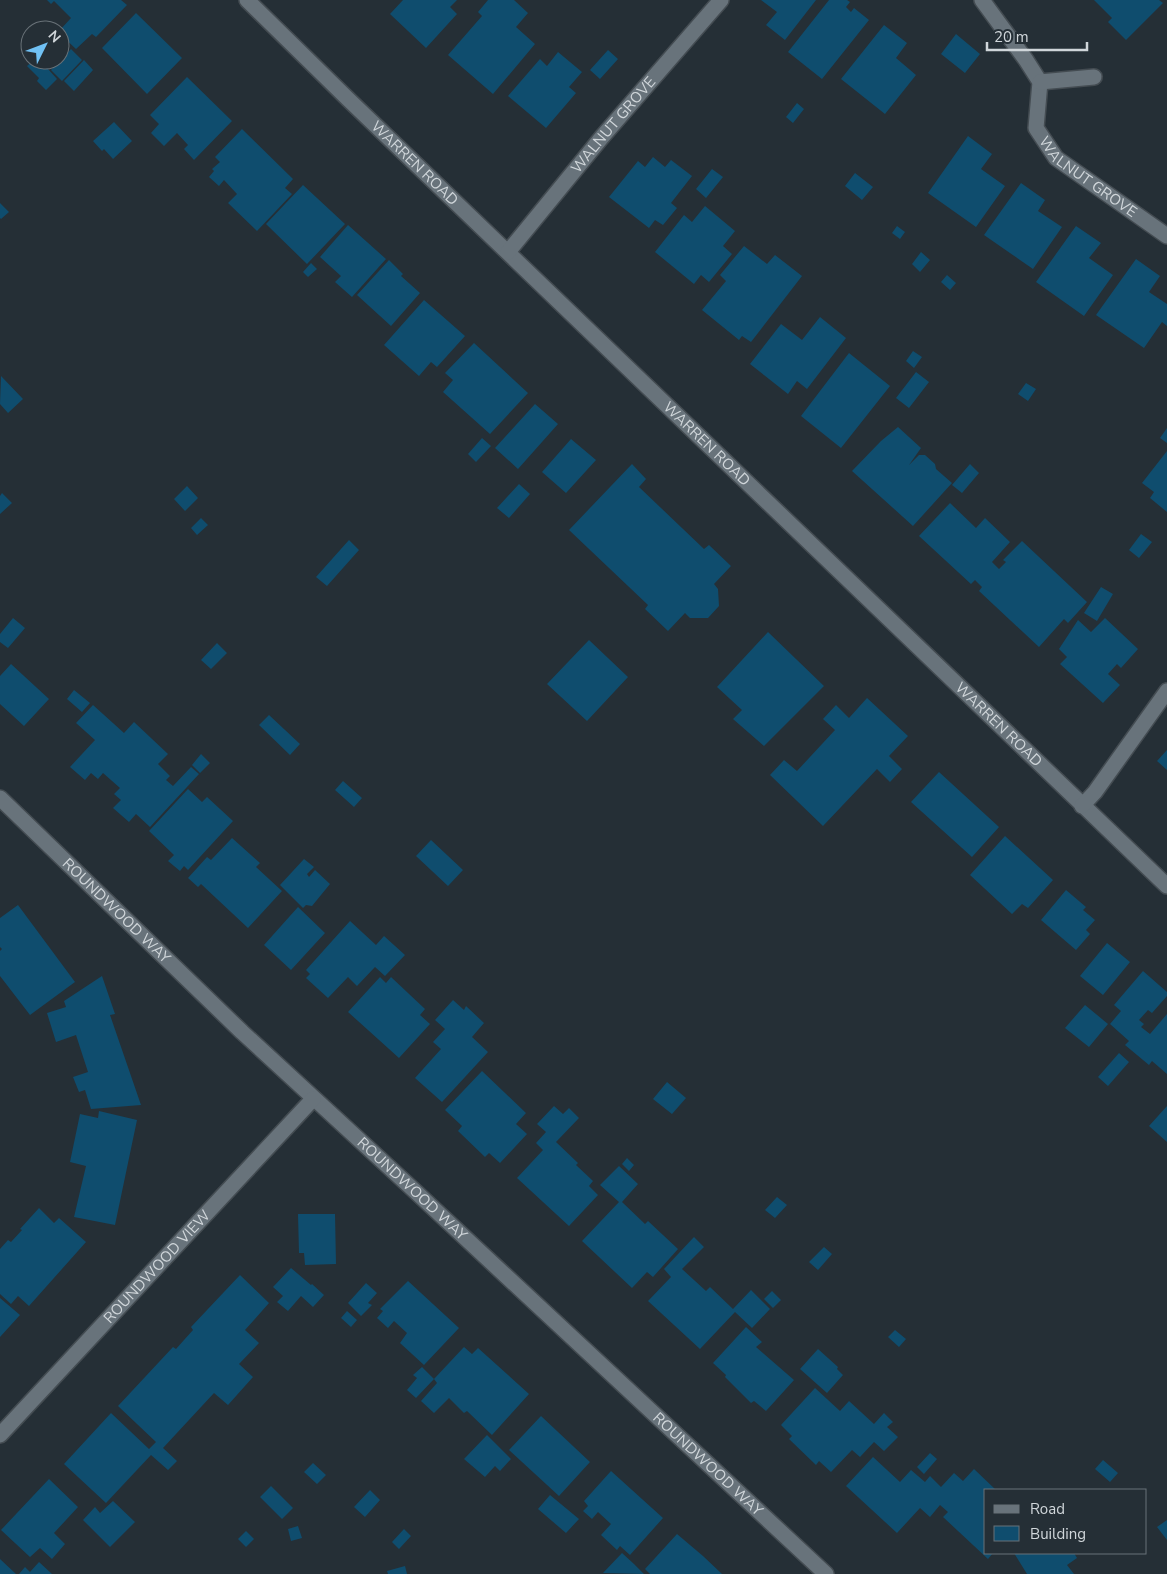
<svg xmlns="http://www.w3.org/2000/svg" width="1167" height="1574" font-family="'Nunito Sans',sans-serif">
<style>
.building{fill:#0f4d6e}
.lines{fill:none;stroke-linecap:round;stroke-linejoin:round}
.street-casing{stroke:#444c52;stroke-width:18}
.street{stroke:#68737b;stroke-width:15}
.labels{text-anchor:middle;stroke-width:4;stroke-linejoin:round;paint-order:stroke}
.street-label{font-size:15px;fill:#d0d6da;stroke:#252f36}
</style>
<rect width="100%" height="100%" fill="#252f36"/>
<path class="building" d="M47 0H121L127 5 96 37 92 34 76 49 60 34V30L71 18 54 1 51 4Z
M403 0H457L450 7 457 14 426 48 390 14Z
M488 0H514L528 13 516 27 535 44 493 94 448 55 482 16 478 12Z
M761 0H816L785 40 766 25 777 12Z
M829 0H847L850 2 846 7 851 12 854 8 869 20 822 79 788 52Z
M1094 0H1159L1163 3 1126 40 1108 22 1112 18Z
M136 13 182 58 147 94 102 48Z
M884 25 907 43 896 58 916 75 885 114 841 79Z
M956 34 980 54 965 73 941 54Z
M71 49 82 60 62 81 51 70Z
M608 50 618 59 600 79 590 70Z
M558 52 582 72 569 87 576 93 546 128 508 96 540 59 547 66Z
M34 60H43L50 67 48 69 57 79 46 90 37 81 39 78 27 66Z
M84 60 93 70 74 91 64 81Z
M187 77 232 121 194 160 184 149 188 145 177 133 164 146 151 133 159 124 150 115Z
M797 103 804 109 793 123 786 117Z
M114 122 132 141 113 159 104 149 102 151 93 141Z
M242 129 293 179 285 188 292 194 257 231 228 203 237 194 224 180 219 186 209 177 214 171 212 169 220 162 215 157Z
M968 136 992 154 981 169 1005 186 976 227 928 193Z
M653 157 665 167 671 160 692 176 671 203 677 208 663 225 655 220 649 228 609 197 638 161 645 167Z
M712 169 723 177 706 198 696 189Z
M855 173 873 187 862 200 845 186Z
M1021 183 1045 200 1038 211 1062 227 1033 269 984 235Z
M303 185 345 224 307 264 266 224Z
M0 203 9 212 1 219 0 218Z
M705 206 735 231 723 246 732 254 709 282 701 275 694 284 655 252 684 215 692 222Z
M348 225 386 259 352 297 335 282 341 276 320 257Z
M897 226 905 232 900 239 892 233Z
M1076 226 1101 243 1089 258 1113 275 1084 316 1036 282Z
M744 246 767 264 775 255 802 276 751 342 742 336 739 340 702 310 726 281 720 275Z
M921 252 930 260 920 272 912 264Z
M1136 259 1160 276 1149 292 1167 304V326L1162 322 1144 348 1096 315Z
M389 260 403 274 401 276 420 293 391 326 357 295Z
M311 263 317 269 308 277 303 272Z
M947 275 956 283 950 290 941 282Z
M424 300 465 336 437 367 431 362 419 376 384 345Z
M820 317 846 338 807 389 797 381 788 394 750 364 781 324 802 340Z
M474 343 528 393 490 434 443 392 453 380 445 373Z
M913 351 922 357 914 368 906 361Z
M849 353 890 386 841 448 801 416Z
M916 372 929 382 909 408 896 398Z
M1 376 23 399 8 413 0 404Z
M1026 383 1036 389 1028 401 1018 394Z
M535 404 558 424 518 469 495 448Z
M898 427 921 448 909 465 919 455H925L935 464 936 469 952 483 913 526 852 471 881 441Z
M1167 428V443L1160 438Z
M482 438 491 446 476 462 468 454Z
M571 439 596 460 566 493 542 472Z
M1167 451V512L1150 498 1154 492 1142 483Z
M632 464 646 479 639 487 704 549 709 545 731 566 714 584 718 589 719 606 708 618H690L685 613 668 631 645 609 648 605 569 530Z
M970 464 979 473 962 493 952 485Z
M519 484 530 494 509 518 497 508Z
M187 486 198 498 185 511 174 499Z
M2 493 12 503 0 514V496Z
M950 503 976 528 985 518 1010 542 992 562 999 569 1006 562 1003 560 1022 541 1087 602 1068 623 1064 619 1039 647 979 591 982 587 975 580 971 584 919 536Z
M201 518 208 525 197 535 191 528Z
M1141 534 1152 542 1139 558 1129 550Z
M349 540 359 550 327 586 316 577Z
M1101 587 1113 594 1097 621 1084 613Z
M13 618 25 628 8 648 0 642V634Z
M1105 618 1138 649 1121 668 1117 664 1108 674 1120 685 1103 703 1060 664 1067 657 1059 649 1078 620 1091 632Z
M768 632 824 686 764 746 733 719 742 710 717 687Z
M589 640 628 677 587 721 547 684Z
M217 643 227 653 211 669 201 660Z
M11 664 49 699 24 726 0 704V676Z
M74 690 90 703 82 712 67 699Z
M867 698 908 736 889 756 902 769 890 782 877 769 823 826 770 775 784 760 797 771 835 730 823 719 836 705 849 718Z
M93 705 124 733 134 722 168 754 158 764 170 776 166 780 173 786 191 767 199 774 150 827 136 814 129 822 113 808 121 800 114 794 120 788 103 773 98 779 91 773 85 780 70 767 95 740 76 723Z
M269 715 300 744 290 755 259 725Z
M1167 750V770L1157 761Z
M201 754 210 763 200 773 192 765Z
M939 772 999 827 972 857 911 802Z
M343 781 362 798 354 807 335 790Z
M188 789 202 802 207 797 233 821 188 870 184 866 180 871 168 861 174 855 149 831Z
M1005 836 1053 880 1028 908 1022 904 1012 914 970 875Z
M232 838 260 863 256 867 282 891 248 928 201 884 198 887 188 878 207 857 211 860Z
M431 840 463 870 448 886 416 856Z
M304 859 314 867 307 874 309 877 315 870 330 884 312 906 306 905 303 908 280 885Z
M1066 890 1086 907 1083 910 1095 920 1086 930 1090 934 1076 950 1041 920Z
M18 905 75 982 30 1015 0 976V951L2 949 0 947V918Z
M298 907 325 933 291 970 264 945Z
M350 921 376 945 384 936 405 955 385 976 375 967 357 986 348 977 328 998 306 978 310 974 306 970Z
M1107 943 1130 962 1103 995 1080 976Z
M1143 971 1167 992V996L1152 1013 1148 1010 1139 1020 1144 1024 1141 1027 1150 1034 1167 1014V1074L1152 1061 1149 1065 1125 1045 1129 1041 1110 1024 1121 1011 1114 1005Z
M102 976 115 1014 110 1015 141 1105 91 1109 85 1090 79 1092 73 1077 88 1072 76 1035 56 1042 47 1013 66 1007 64 1001Z
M380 977 386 983 391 977 425 1009 420 1015 430 1024 399 1058 348 1012Z
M453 1000 464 1010 466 1006 484 1023 472 1037 488 1052 442 1102 415 1078 441 1049 433 1042 445 1029 435 1020Z
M1085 1005 1108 1024 1089 1047 1065 1028Z
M1119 1053 1129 1062 1108 1086 1098 1077Z
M482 1071 526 1113 516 1124 527 1134 500 1163 489 1153 485 1157 458 1131 462 1126 445 1110Z
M667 1082 686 1098 672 1114 653 1099Z
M554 1106 563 1114 569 1108 579 1118 556 1142 578 1163 576 1165 593 1181 589 1186 598 1195 569 1226 517 1178 543 1150 536 1143 546 1132 537 1124Z
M1167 1106V1142L1149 1126Z
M99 1111 137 1120 115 1225 74 1217 86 1166 70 1162 80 1114 98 1118Z
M627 1158 634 1165 629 1171 622 1164Z
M619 1166 638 1184 622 1202 645 1224 648 1221 678 1249 653 1277 647 1272 632 1288 582 1241 619 1202 600 1185Z
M777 1197 787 1205 775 1218 765 1210Z
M39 1208 54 1223 59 1218 86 1242 29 1306 18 1296 11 1304 0 1294V1249L8 1240 11 1242 22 1230 20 1229Z
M298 1214H335L336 1264 305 1265 304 1253H299Z
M694 1237 704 1247 682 1269 706 1291 710 1287 733 1309 751 1290 770 1309 752 1328 735 1312 700 1349 648 1301 671 1277 664 1269Z
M824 1247 832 1254 818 1270 809 1262Z
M291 1268 311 1285 312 1284 324 1295 313 1307 301 1296 288 1311 277 1302 283 1296 273 1287Z
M240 1275 269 1303 245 1330 259 1343 239 1364 253 1377 228 1405 214 1393 163 1448 177 1461 168 1470 151 1455 106 1503 64 1464 111 1413 149 1449 156 1442 118 1406 173 1347 176 1349 184 1340 193 1330 191 1327Z
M408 1281 459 1328 424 1365 400 1343 407 1333 394 1321 388 1328 377 1318 383 1311 380 1309Z
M366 1283 377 1293 368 1303 372 1305 361 1316 348 1303Z
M772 1291 781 1300 773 1308 764 1299Z
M0 1298 20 1315 0 1337Z
M347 1311 357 1320 351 1327 341 1318Z
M746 1327 762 1342 756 1347 794 1380 766 1411 754 1401 751 1403 725 1377 726 1375 713 1363Z
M895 1330 906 1339 899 1347 888 1337Z
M464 1347 472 1354 478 1348 529 1394 492 1435 467 1411 464 1413 449 1398 434 1413 421 1401 437 1383 434 1379Z
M818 1349 838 1367 837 1369 843 1375 827 1393 800 1369Z
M422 1367 434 1379 416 1398 407 1390 417 1378 413 1375Z
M815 1388 840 1411 849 1401 874 1424 884 1413 893 1422 887 1427 898 1437 884 1451 874 1442 860 1457 852 1450 831 1472 819 1461 816 1465 789 1439 792 1436 781 1425Z
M541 1416 590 1462 559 1496 509 1450Z
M487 1435 511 1459 500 1471 495 1466 485 1477 464 1459Z
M930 1453 937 1459 924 1474 917 1467Z
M873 1457 900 1482 911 1470 925 1482 930 1476 941 1487 954 1473 963 1481 974 1469 996 1490H986V1553H993L988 1559 943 1517 948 1512 940 1505 930 1517 920 1508 897 1533 846 1486Z
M1103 1460 1118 1473 1110 1482 1095 1469Z
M313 1463 326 1475 317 1484 304 1472Z
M611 1471 663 1518 630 1555 620 1546 617 1550 601 1535 611 1524 598 1512 592 1519 583 1511 588 1506 584 1501Z
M49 1479 78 1507 54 1533 65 1544 52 1559 40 1548 30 1557 1 1530Z
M271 1486 293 1508 282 1519 260 1497Z
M370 1490 380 1500 365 1517 354 1507Z
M550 1495 579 1519 566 1533 538 1509Z
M113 1501 135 1522 110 1547 83 1520 95 1507 100 1513Z
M1167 1520V1540L1157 1527Z
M298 1526 302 1538 291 1541 288 1529Z
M404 1529 411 1536 399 1549 392 1542Z
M246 1531 254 1539 246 1547 238 1539Z
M677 1534 703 1556 722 1574H650L645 1569Z
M622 1553 634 1564 644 1574 603 1573Z
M1014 1553H1074L1077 1558 1067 1565 1074 1574H1027Z
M0 1559 16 1574H0Z
M39 1562 52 1574H19L25 1567 30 1572Z
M405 1566 407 1574H388L387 1571Z"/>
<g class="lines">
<defs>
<g id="street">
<path id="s1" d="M247 0 348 99 1167 886"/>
<path id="s2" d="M982 0 1026 60 1040 82 1036 128 1056 158 1167 236"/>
<path d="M1040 82 1094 77"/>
<path id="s3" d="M508 252 602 137 721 0"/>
<path id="s4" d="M0 798 242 1032 417 1193 826 1574"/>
<path d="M1082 806 1095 792 1167 691"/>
<path id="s5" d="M0 1435 313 1099"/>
</g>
</defs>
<use href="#street" class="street-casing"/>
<use href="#street" class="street"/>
</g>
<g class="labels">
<g class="street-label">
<text dy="5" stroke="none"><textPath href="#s3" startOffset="165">WALNUT GROVE</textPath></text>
<text dy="5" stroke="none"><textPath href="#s1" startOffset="234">WARREN ROAD</textPath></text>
<text dy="5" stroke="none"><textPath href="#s2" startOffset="219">WALNUT GROVE</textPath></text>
<text dy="5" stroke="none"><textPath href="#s1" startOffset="639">WARREN ROAD</textPath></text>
<text dy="5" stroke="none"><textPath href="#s1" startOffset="1044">WARREN ROAD</textPath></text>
<text dy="5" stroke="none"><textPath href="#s4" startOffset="162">ROUNDWOOD WAY</textPath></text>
<text dy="5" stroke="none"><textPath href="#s4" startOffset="568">ROUNDWOOD WAY</textPath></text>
<text dy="5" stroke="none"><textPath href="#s5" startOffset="230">ROUNDWOOD VIEW</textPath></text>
<text dy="5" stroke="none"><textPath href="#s4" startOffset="972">ROUNDWOOD WAY</textPath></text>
</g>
</g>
<rect x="984" y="1489" width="162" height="65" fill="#252f36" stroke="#697278"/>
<rect x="994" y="1505" width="25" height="8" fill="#68737b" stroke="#697278"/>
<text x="1030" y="1514" font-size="15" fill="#d0d6da">Road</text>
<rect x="994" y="1526" width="25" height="15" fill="#0f4d6e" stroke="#697278"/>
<text x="1030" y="1539" font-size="15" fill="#d0d6da">Building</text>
<g transform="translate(45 45) rotate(48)"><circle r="24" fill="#252f36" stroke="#697278"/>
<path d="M0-4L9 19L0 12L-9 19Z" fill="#70c1f4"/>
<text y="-8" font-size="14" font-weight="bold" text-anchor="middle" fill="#d0d6da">N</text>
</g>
<path d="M987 42v8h100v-8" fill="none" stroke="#d0d6da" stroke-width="2.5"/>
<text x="994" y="42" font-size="15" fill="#d0d6da" stroke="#252f36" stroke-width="4" paint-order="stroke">20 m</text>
</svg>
